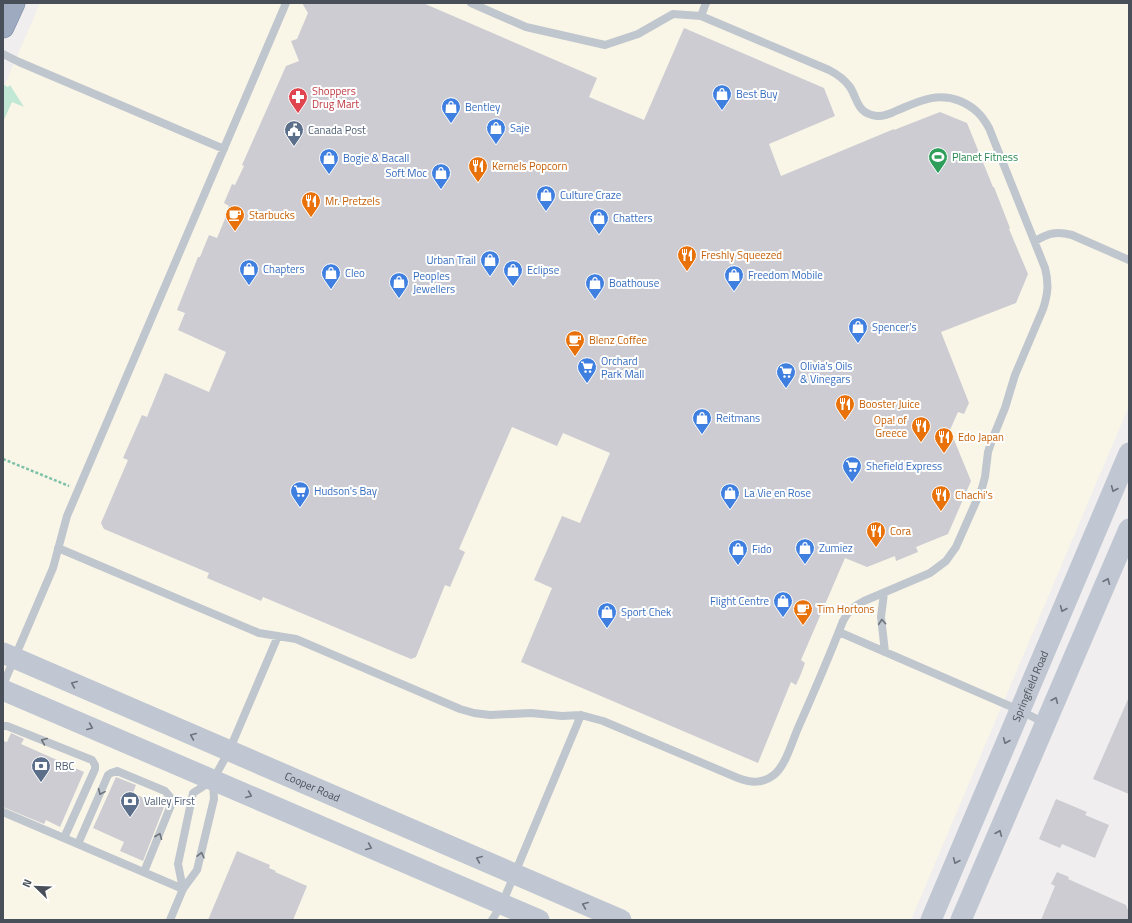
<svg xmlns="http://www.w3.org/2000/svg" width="1132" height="923" font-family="'Titillium Web',sans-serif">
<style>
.commercial{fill:#f9f6e8}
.green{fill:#c1e8d4}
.building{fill:#ccccd2}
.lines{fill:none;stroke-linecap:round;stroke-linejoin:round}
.trunk-casing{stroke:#7686a2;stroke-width:23}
.path{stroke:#7dc2a8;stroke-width:2.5;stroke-dasharray:3 2;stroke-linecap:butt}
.service{stroke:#c0c6ce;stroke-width:8}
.secondary{stroke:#c0c7d2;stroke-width:21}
.trunk{stroke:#9eaac0;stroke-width:22}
.oneway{stroke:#6c737d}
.oneway2{stroke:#6c737b}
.labels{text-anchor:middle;stroke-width:4;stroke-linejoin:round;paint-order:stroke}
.health-label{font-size:11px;fill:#be3a42;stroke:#fff;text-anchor:start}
.shop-label{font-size:11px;fill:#366cbe;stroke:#fff;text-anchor:start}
.service-label{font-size:11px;fill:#4e5e75;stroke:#fff;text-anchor:start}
.leisure-label{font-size:11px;fill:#27864d;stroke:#fff;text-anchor:start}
.food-label{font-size:11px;fill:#c56008;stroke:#fff;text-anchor:start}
.street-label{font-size:11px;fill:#484f58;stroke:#fff}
</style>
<rect width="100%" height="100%" fill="#f0eeee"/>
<path class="commercial" d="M40 3H1129V406L911 920H3V89Z"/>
<path class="green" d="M4 85 8 87 10 85 24 107 12 102 3 122V89Z"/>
<path class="building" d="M302 3H423L597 78 589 97 644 120 684 28 824 88 835 116 769 144 781 176 894 129V130L940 112 967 123 993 187H994L1010 228 1009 229 1028 274 1016 303 941 332 969 403 964 414 958 412 950 430 971 481 948 534 916 547 918 552 896 561 895 556 867 567 845 558 801 660 805 663 801 674 796 685 791 682 758 763 521 662 552 588 534 580 562 516 580 523 610 453 563 433 557 446 512 427 459 549 465 552 450 587 445 585 416 657 411 659 263 597 261 601 207 578 209 573 104 529 101 523 128 460 123 458 142 415 147 417 165 373 209 392 226 352 178 330 185 313 177 310 198 257H200L209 235 217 238 227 214 226 213 229 206 224 203 232 184 235 185 244 166 242 165 286 66 299 61 291 41 297 39 308 13Z
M1129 697V794L1093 779Z
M11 733 24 739 21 744 84 772 60 827 46 820 44 824 3 807V741L7 742Z
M116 777 136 785 133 793 164 807 143 861 120 851 124 842 93 828Z
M1056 799 1087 812 1085 815 1109 825 1095 858 1062 844 1060 848 1039 839Z
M237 851 270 865 269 868 276 871 275 872 307 886 293 920H208Z
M1057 872 1069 877 1068 879 1126 905 1129 913V920H1041L1055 886 1051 884Z"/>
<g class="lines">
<defs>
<path id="trunk" d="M3 27 14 3"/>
</defs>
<use href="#trunk" class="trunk-casing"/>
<path class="path" d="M3 459 69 486"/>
<path class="service" d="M701 16 706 3
M3 54 19 62 224 149
M1035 241C1049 233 1056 231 1072 235L1129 260
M58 548 259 633 296 639 460 709 474 713 490 715 531 713 562 716 581 715 603 721 738 778C751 783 763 784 775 774 786 764 792 742 798 728 814 692 829 657 843 621 848 611 854 606 864 601L930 573 946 561 956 547 982 488 985 477 988 452 992 440 1005 408 1015 375 1043 309C1048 294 1049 283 1045 268L989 128C982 115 974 107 960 101 937 92 920 101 898 110 890 114 881 118 872 115 857 111 857 98 850 87 844 79 837 74 829 70L701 16 673 14 638 34 605 45 526 27 471 3
M884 593 881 617 885 652
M839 632 1019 710 1045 723
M3 685 53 568 67 516 286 3
M3 726H7L92 760 95 765V769L64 838
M3 812 183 889
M78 844 108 775 111 773 117 771 165 791 171 798V805L144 872
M183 889 178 864 193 793 213 780 229 751 278 636
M170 920 183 889 197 870 214 799 213 783
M492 920 502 904 581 715"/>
<g class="secondary">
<path id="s1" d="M3 653 621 920"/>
<path d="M3 690 539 920"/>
<path id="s2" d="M931 920 1129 453"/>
<path d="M961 920 1129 529"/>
</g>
<use href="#trunk" class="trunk"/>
</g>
<defs><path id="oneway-chevron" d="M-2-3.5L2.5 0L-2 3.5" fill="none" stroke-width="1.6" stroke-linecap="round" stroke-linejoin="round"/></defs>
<g class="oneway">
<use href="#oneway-chevron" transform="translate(1114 489) rotate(113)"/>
<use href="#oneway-chevron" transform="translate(1107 581) rotate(-67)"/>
<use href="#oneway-chevron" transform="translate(1063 609) rotate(113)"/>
<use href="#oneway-chevron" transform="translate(74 684) rotate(-157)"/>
<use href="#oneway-chevron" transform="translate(1055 700) rotate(-67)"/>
<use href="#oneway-chevron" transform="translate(90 727) rotate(23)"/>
<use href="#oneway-chevron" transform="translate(193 736) rotate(-157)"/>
<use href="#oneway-chevron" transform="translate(1006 741) rotate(113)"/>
<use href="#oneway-chevron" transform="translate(249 795) rotate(23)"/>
<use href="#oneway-chevron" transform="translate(999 833) rotate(-67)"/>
<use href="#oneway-chevron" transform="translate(369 847) rotate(23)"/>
<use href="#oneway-chevron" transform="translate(479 859) rotate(-157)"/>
<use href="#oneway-chevron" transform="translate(956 861) rotate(113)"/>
<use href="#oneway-chevron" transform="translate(585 905) rotate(-157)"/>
</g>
<g class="oneway2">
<use href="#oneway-chevron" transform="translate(882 622) rotate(-95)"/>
<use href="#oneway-chevron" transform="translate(44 741) rotate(-158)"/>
<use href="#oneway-chevron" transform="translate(101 792) rotate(114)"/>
<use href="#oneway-chevron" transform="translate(159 836) rotate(-68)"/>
<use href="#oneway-chevron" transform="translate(201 855) rotate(-77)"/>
</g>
<defs>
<symbol id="shop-pin" viewBox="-11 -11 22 30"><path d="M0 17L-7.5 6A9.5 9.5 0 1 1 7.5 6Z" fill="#3f7fe0" stroke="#fff"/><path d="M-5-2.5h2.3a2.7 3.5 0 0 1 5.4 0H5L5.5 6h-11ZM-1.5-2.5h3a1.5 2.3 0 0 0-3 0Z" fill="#fff"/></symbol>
<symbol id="pharmacy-pin" viewBox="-11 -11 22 30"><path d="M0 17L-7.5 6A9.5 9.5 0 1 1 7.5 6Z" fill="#e0444e" stroke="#fff"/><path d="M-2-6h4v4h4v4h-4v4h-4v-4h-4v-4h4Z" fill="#fff"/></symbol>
<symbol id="civic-pin" viewBox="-11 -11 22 30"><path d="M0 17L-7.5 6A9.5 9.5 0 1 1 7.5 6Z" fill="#5c6f8a" stroke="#fff"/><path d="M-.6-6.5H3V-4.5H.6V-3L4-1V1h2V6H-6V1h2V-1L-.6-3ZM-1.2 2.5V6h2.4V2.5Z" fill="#fff"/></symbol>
<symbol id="stadium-pin" viewBox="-11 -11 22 30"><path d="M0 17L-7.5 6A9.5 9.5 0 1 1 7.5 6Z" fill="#2e9e5b" stroke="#fff"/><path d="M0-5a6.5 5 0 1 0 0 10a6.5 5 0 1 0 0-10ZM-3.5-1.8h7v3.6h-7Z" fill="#fff"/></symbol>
<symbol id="restaurant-pin" viewBox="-11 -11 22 30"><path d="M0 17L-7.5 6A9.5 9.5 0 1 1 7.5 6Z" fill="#e8710a" stroke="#fff"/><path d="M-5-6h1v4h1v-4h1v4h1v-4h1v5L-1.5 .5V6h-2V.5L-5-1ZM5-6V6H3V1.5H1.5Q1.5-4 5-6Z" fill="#fff"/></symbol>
<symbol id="cafe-pin" viewBox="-11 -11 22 30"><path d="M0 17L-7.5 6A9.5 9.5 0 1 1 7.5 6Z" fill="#e8710a" stroke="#fff"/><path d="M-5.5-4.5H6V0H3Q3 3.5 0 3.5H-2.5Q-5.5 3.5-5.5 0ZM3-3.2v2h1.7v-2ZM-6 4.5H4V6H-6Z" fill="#fff"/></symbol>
<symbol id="supermarket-pin" viewBox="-11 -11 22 30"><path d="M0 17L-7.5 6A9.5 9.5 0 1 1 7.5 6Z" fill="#3f7fe0" stroke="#fff"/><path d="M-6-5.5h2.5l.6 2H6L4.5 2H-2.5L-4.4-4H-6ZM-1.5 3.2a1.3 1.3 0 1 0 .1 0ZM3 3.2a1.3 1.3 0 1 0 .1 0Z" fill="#fff"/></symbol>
<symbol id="bank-pin" viewBox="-11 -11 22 30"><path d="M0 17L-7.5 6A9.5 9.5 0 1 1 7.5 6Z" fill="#5c6f8a" stroke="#fff"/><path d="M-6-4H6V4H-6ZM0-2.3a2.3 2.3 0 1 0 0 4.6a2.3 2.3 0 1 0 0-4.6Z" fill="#fff"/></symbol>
</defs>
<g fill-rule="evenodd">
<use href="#shop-pin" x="711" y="83" width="22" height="30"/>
<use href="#pharmacy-pin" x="287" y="86" width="22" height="30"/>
<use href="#shop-pin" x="440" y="96" width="22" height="30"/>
<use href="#shop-pin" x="485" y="117" width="22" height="30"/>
<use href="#civic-pin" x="283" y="119" width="22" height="30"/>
<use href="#stadium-pin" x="927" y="146" width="22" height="30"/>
<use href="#shop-pin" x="318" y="147" width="22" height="30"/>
<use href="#restaurant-pin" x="467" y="155" width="22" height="30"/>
<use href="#shop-pin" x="430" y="162" width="22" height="30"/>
<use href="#shop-pin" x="535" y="184" width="22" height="30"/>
<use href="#restaurant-pin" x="300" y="190" width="22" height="30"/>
<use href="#cafe-pin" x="224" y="204" width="22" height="30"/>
<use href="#shop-pin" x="588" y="207" width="22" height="30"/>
<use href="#restaurant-pin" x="676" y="244" width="22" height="30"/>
<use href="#shop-pin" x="479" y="249" width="22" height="30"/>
<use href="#shop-pin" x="238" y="258" width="22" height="30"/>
<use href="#shop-pin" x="502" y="259" width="22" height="30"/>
<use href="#shop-pin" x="320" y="262" width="22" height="30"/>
<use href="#shop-pin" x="723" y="264" width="22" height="30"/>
<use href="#shop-pin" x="388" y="271" width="22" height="30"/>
<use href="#shop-pin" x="584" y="272" width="22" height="30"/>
<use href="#shop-pin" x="847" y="316" width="22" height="30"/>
<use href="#cafe-pin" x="564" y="329" width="22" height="30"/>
<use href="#supermarket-pin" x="576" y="356" width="22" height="30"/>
<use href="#supermarket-pin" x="775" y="361" width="22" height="30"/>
<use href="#restaurant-pin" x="834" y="393" width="22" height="30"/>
<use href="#shop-pin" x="691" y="407" width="22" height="30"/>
<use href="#restaurant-pin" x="910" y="415" width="22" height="30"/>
<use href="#restaurant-pin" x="933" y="426" width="22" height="30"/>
<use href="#supermarket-pin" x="841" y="455" width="22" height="30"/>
<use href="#supermarket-pin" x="289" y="480" width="22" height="30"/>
<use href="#shop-pin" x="719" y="482" width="22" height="30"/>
<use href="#restaurant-pin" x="930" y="484" width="22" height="30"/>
<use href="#restaurant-pin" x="865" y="520" width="22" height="30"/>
<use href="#shop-pin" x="794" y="537" width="22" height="30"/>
<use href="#shop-pin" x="727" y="538" width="22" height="30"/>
<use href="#shop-pin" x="772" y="590" width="22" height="30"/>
<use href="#cafe-pin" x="792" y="598" width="22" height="30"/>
<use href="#shop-pin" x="596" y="601" width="22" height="30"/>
<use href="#bank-pin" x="30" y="755" width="22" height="30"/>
<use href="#bank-pin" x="119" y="790" width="22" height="30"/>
</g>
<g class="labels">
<g class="health-label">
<text x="312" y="95">Shoppers<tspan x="312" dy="13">Drug Mart</tspan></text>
</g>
<g class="shop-label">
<text x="736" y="98">Best Buy</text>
<text x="465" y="111">Bentley</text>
<text x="510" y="132">Saje</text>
<text x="343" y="162">Bogie &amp; Bacall</text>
<text x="427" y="177" text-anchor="end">Soft Moc</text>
<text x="560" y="199">Culture Craze</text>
<text x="613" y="222">Chatters</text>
<text x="476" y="264" text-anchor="end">Urban Trail</text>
<text x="263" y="273">Chapters</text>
<text x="527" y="274">Eclipse</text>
<text x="345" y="277">Cleo</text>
<text x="748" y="279">Freedom Mobile</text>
<text x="413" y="280">Peoples<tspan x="413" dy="13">Jewellers</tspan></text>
<text x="609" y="287">Boathouse</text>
<text x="872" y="331">Spencer's</text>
<text x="601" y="365">Orchard<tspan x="601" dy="13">Park Mall</tspan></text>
<text x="800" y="370">Olivia's Oils<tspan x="800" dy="13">&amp; Vinegars</tspan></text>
<text x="716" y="422">Reitmans</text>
<text x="866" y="470">Shefield Express</text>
<text x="314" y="495">Hudson's Bay</text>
<text x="744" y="497">La Vie en Rose</text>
<text x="819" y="552">Zumiez</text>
<text x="752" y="553">Fido</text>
<text x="769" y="605" text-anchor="end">Flight Centre</text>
<text x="621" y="616">Sport Chek</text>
</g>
<g class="service-label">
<text x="308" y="134">Canada Post</text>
<text x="55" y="770">RBC</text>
<text x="144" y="805">Valley First</text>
</g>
<g class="leisure-label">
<text x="952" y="161">Planet Fitness</text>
</g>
<g class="food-label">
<text x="492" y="170">Kernels Popcorn</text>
<text x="325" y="205">Mr. Pretzels</text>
<text x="249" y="219">Starbucks</text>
<text x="701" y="259">Freshly Squeezed</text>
<text x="589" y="344">Blenz Coffee</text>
<text x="859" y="408">Booster Juice</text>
<text x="907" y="424" text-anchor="end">Opa! of<tspan x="907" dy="13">Greece</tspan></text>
<text x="958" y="441">Edo Japan</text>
<text x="955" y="499">Chachi's</text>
<text x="890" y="535">Cora</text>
<text x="817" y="613">Tim Hortons</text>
</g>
<g class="street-label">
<text dy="4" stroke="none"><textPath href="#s2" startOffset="254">Springfield Road</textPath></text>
<text dy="4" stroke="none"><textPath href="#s1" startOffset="337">Cooper Road</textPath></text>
</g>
</g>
<rect width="1132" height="923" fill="none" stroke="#484f58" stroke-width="8"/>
<g transform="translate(36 887) rotate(293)" stroke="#ffffff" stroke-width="3" paint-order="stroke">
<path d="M0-3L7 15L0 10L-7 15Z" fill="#484f58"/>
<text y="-6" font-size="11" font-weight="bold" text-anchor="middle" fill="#484f58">N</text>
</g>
</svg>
